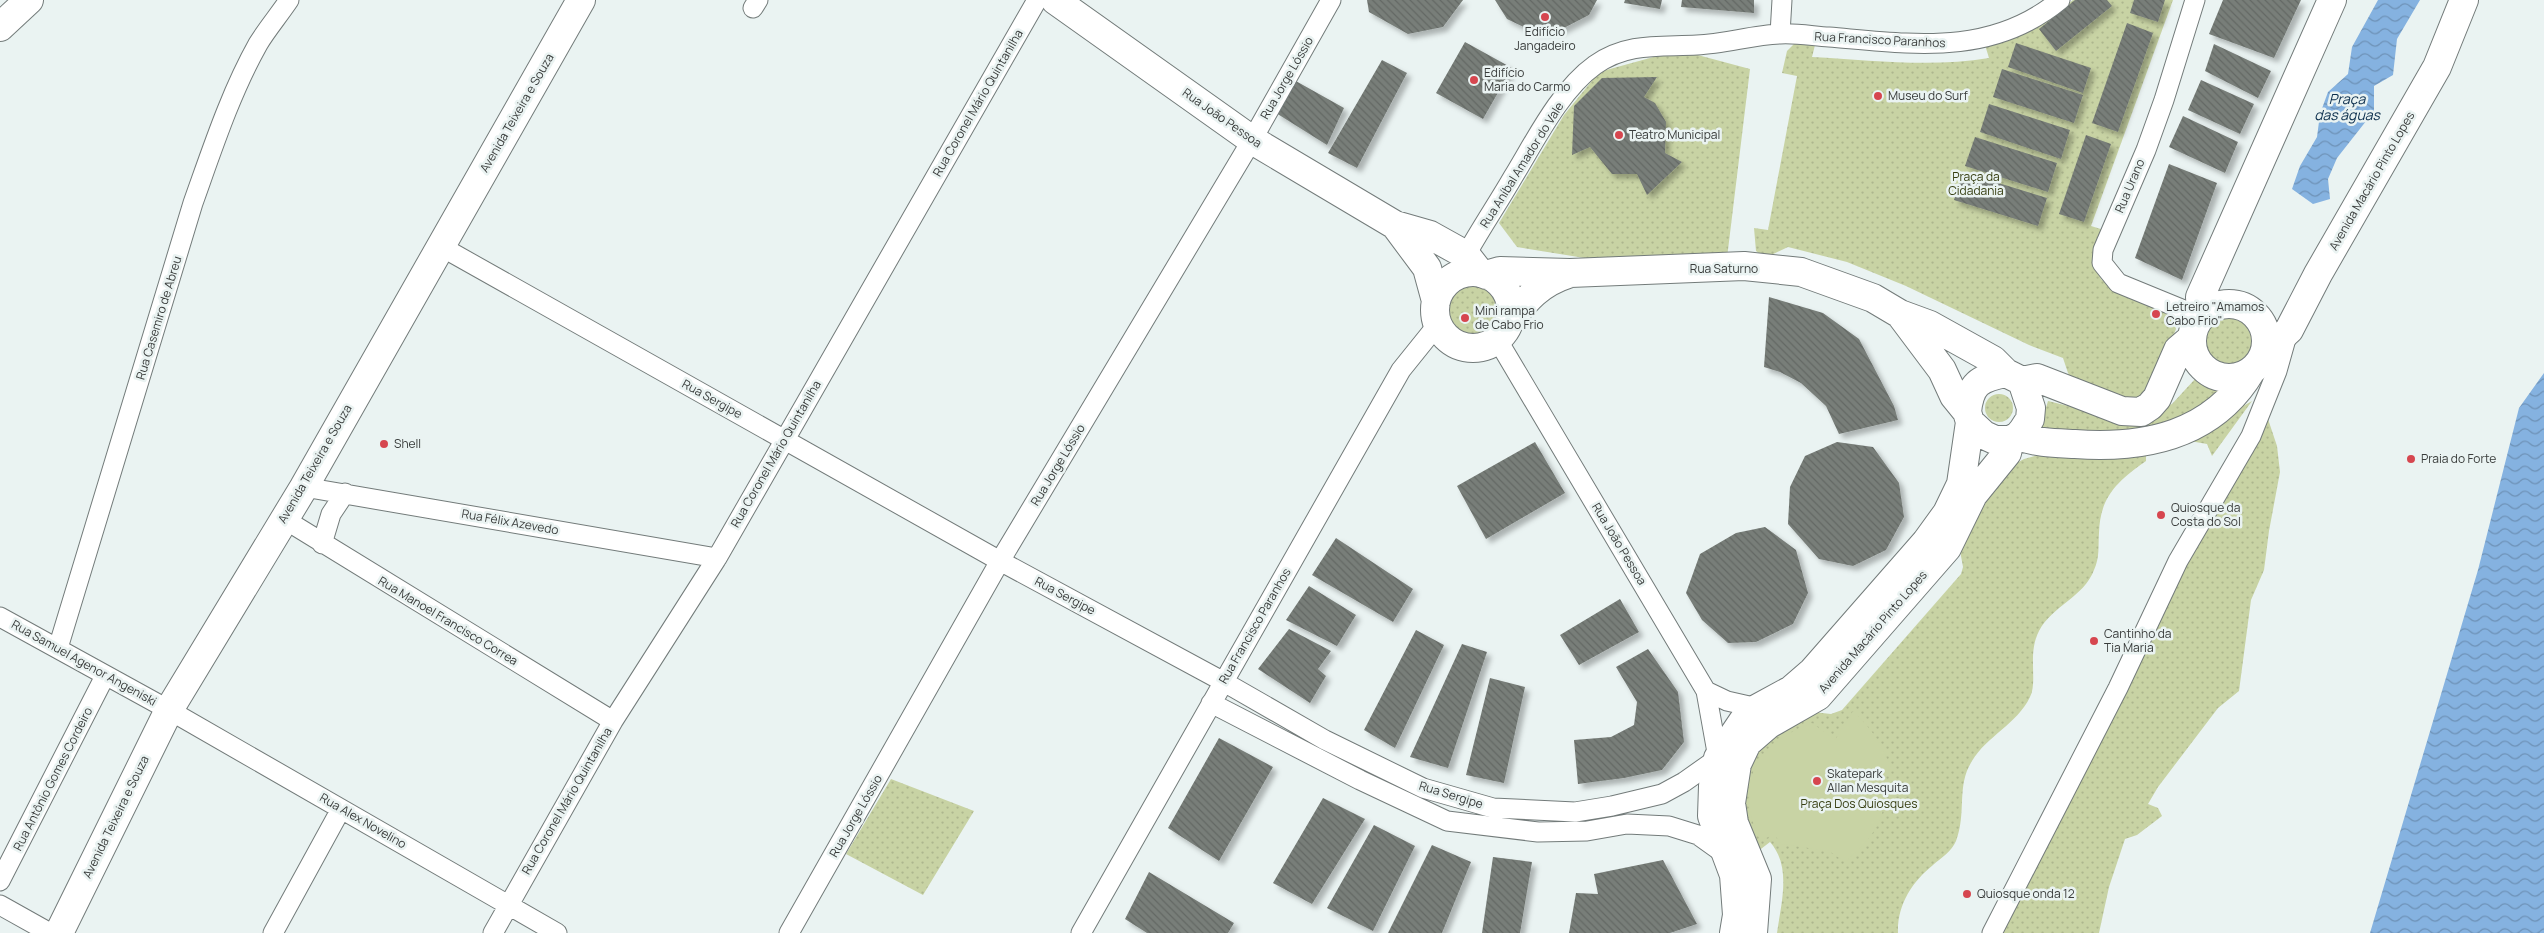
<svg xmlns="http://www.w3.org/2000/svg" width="2544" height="933" font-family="Manrope,sans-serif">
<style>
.grass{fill:url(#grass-dots)}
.pitch{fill:#c8d3a4}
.water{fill:url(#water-waves)}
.building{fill:url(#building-back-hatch);filter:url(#shadow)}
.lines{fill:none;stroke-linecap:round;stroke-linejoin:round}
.street-casing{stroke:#737b7a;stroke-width:21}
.secondary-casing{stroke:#737b7a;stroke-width:30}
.primary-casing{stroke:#737b7a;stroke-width:30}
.street{stroke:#fff;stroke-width:19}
.secondary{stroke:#fff;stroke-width:28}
.primary{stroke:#fff;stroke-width:28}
.poi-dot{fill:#d6464f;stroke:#eaf3f2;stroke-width:2}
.labels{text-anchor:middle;stroke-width:5;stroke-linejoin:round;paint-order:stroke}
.poi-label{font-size:12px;fill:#393c3b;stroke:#eaf3f2;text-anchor:start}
.street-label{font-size:12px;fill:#393c3b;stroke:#eaf3f2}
.park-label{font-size:12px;fill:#373f12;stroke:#eaf3f2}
.water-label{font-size:14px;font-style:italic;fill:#0b2e4c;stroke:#eaf3f2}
</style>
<defs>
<pattern id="grass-dots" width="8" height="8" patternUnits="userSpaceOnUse" patternTransform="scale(1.25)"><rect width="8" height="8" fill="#c8d3a4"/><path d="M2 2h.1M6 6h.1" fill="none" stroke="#adb68e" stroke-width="1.8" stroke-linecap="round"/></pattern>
<pattern id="water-waves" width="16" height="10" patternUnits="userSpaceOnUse" patternTransform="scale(1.25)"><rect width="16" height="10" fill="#85b2e0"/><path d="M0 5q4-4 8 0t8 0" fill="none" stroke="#6e92b7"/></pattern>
<pattern id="building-back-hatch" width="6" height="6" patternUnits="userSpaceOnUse" patternTransform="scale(1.25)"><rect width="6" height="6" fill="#787e79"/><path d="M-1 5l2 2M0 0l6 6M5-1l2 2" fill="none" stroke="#636864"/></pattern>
<filter id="shadow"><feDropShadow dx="4.5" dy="4.5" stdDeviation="2.5" flood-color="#0004"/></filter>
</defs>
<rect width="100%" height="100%" fill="#eaf3f2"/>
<path class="grass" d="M2073 0H2173L2091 226 2104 230 2094 264 2101 279 2112 288 2162 308 2173 316 2176 329 2152 393 2140 403 2075 384 2068 373 2063 358 2029 345 1906 286 1847 262 1788 247 1765 258 1756 251 1754 228 1768 230 1797 76 1782 73 1787 51 1795 43 1815 45 1812 57C1871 60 1931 68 1989 58L1985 45 2060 10Z
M1679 50 1750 69 1727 258 1609 262 1517 247 1499 223 1564 115 1599 72Z
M1447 311a26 26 0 1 1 52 0a26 26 0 1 1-52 0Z
M2203 339a25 25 0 1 1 50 0a25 25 0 1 1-50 0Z
M2195 379 2216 380 2229 386 2199 413 2137 432 2038 434 2048 401 2129 421 2172 404Z
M1985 408a14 14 0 1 1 28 0a14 14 0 1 1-28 0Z
M2252 401 2212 456 2207 444 2184 440Z
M2268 419 2277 446 2280 472 2269 531 2264 570 2251 600 2239 691 2218 708 2158 787 2148 804 2158 808 2162 816 2137 835 2125 839 2109 887 2099 933H1992L2118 688Z
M2146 450V461C2118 481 2100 496 2099 533 2098 546 2100 557 2094 570 2084 597 2052 606 2039 631 2027 654 2038 681 2030 697 2017 724 1987 736 1972 761 1956 786 1967 812 1956 841 1952 851 1941 858 1933 865 1912 882 1897 905 1898 933H1777C1781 903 1792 867 1770 842L1757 852 1746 829 1741 784 1758 746 1813 712 1831 714 1842 710 1961 574 1963 567 1959 545 1982 500 2005 469 2024 459 2042 454Z
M891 779 974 811 923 895 846 854Z"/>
<path class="pitch" d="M1853 711C1872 730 1882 743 1891 769L1883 774C1890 816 1875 836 1845 862L1829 851 1781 844 1776 837 1770 836 1761 841C1732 786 1756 743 1812 723L1835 740Z"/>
<path class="water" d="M2378 0H2420L2397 39 2393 75 2374 86V111L2337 158 2328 179 2330 199 2313 204 2292 189 2300 166 2317 137 2320 114 2328 92 2348 74 2352 47Z
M2544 373V933H2370L2478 570 2519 408Z"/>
<path class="building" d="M1367 0H1463L1443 27 1408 34 1369 12Z
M1495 0H1597L1589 15 1560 30 1534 32 1507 19Z
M1625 0H1662L1660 9 1624 3Z
M1682 0H1754V13L1681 7Z
M2075 0H2107L2112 6 2056 51 2039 29Z
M2134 0H2165L2158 22 2130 13Z
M2223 0H2301L2274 58 2209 34Z
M2127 23 2153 33 2118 132 2092 123Z
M1465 42 1512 68 1483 119 1436 93Z
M2016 43 2091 68 2083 93 2008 67Z
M2214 44 2271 71 2258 98 2205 71Z
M1382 60 1407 73 1357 168 1328 153Z
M2002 69 2083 95 2074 123 1993 97Z
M1657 77 1644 97 1655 103 1666 122 1665 153 1682 162 1647 195 1637 174H1612L1590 147 1572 155 1574 106 1602 78Z
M1294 80 1344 108 1327 145 1276 113Z
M2201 80 2254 104 2240 134 2188 110Z
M1989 104 2070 130 2061 159 1980 132Z
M2183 116 2238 142 2225 173 2169 147Z
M2086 135 2111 144 2084 222 2059 214Z
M1975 137 2057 163 2048 192 1965 166Z
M2169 164 2217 183 2182 280 2135 258Z
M1963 172 2047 198 2038 226 1954 200Z
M1769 297 1823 313 1859 339 1894 406 1898 420 1839 434 1826 406 1801 383 1780 372 1764 367Z
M1535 442 1565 493 1486 539 1457 486Z
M1837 442 1873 447 1899 483 1904 517 1886 550 1853 566 1819 559 1788 524 1790 487 1805 456Z
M1765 527 1796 550 1808 593 1793 624 1756 642 1728 643 1702 620 1686 593 1700 554 1736 533Z
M1336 538 1413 589 1393 622 1312 575Z
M1309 586 1356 615 1337 646 1286 620Z
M1620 599 1639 632 1579 665 1560 635Z
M1289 629 1331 651 1318 669 1326 676 1310 703 1258 669Z
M1416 630 1444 645 1395 748 1364 730Z
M1462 644 1487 652 1448 768 1410 757Z
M1648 649 1678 692 1684 742 1662 770 1624 778 1578 784 1574 740 1611 737 1634 725 1637 702 1616 667Z
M1490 678 1525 687 1504 783 1466 775Z
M1219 738 1273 767 1219 861 1168 828Z
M1323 798 1365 819 1312 904 1273 883Z
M1374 825 1415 846 1373 931 1327 908Z
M1432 845 1471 862 1442 933H1388Z
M1493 857 1532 862 1520 933H1482Z
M1663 860 1697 924 1670 933H1569L1576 893 1598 894 1594 874Z
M1149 872 1234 923 1228 933H1147L1125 919Z"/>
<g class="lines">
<defs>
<path id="street" d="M2195 0 2164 100 2146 150 2103 250 2102 263 2118 283 2201 317
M753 8 758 0
M1780 34 1782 0
M440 246 1000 561 1224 682 1325 740 1423 788 1493 808 1575 812 1612 806 1662 794 1684 782 1718 758 1706 691 1497 339
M1466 255C1481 228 1498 203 1513 177 1535 141 1560 90 1595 65 1627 42 1661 47 1697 45 1725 44 1752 35 1780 34 1796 33 1813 36 1829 37 1912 44 1991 57 2060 0
M304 487 717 558
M284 519 613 721
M322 544 331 514 345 493
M0 617 169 710 557 933
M58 648 193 203C212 150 230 94 258 44 267 29 279 15 289 0
M1706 691 1727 701 1758 708
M1211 703 1360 780 1447 821 1538 832 1587 831 1627 824 1669 826 1698 835 1726 855
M0 881 105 676
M0 905 50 933
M273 933 341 809
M493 933 613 721 717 558 1037 0
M789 933 1000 561 1252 140 1331 0
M1081 933 1401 370 1438 324
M1992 933 2118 688 2178 561 2251 436 2277 371 2288 332"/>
<path id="secondary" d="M1055 0 1252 140 1395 225 1430 235 1466 255 1480 273
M1395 225 1427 268 1436 301
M1435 310a38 38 0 1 1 76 0a38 38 0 1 1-76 0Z
M1486 275 1500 271 1570 273 1744 266 1801 272 1873 298 1900 314 1930 325 1993 360 2006 373
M2192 341a37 37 0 1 1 74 0a37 37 0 1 1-74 0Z
M1900 314 1942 370 1954 396 1967 412 1970 422 1984 435 1995 440H2010L2018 436 2023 430 2030 419 2031 408 2022 381 2006 373C1979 378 1970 384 1967 412
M2201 317 2200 297 2332 0
M1509 322C1526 299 1540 283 1568 274
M2265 352 2289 330 2318 274 2437 67 2464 0
M2022 381 2037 378 2122 411 2141 412 2150 406 2157 398 2178 350 2192 338
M2018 436C2037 443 2055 443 2075 444 2145 449 2213 435 2251 371
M59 933 169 710 304 487 581 0
M1734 933 1737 915 1734 875 1712 816 1713 786 1718 758 1743 721 1758 708 1791 690 1813 671 1926 542 1947 513 1961 484 1970 422
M1753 933 1757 879 1734 823 1731 803 1737 764 1747 743 1769 724 1818 696 1947 548 1973 495 2007 453 2010 440"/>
<path id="primary" d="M0 27 29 0"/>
</defs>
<use href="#street" class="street-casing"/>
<use href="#secondary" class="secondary-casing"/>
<use href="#primary" class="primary-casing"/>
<use href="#street" class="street"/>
<use href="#secondary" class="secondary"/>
<use href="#primary" class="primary"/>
</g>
<g class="poi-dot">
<circle cx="1545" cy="17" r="5"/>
<circle cx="1474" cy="80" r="5"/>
<circle cx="1878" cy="96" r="5"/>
<circle cx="1619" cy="135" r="5"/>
<circle cx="2156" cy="314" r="5"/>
<circle cx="1465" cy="318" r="5"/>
<circle cx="384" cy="444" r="5"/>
<circle cx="2411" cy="459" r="5"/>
<circle cx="2161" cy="515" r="5"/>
<circle cx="2094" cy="641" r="5"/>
<circle cx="1817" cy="781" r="5"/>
<circle cx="1967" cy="894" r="5"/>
</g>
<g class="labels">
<g class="poi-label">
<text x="1545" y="36" text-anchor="middle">Edifício<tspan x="1545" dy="14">Jangadeiro</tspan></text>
<text x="1484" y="77">Edifício<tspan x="1484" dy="14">Maria do Carmo</tspan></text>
<text x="1888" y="100">Museu do Surf</text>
<text x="1629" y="139">Teatro Municipal</text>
<text x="2166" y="311">Letreiro "Amamos<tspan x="2166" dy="14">Cabo Frio"</tspan></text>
<text x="1475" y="315">Mini rampa<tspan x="1475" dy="14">de Cabo Frio</tspan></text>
<text x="394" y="448">Shell</text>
<text x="2421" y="463">Praia do Forte</text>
<text x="2171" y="512">Quiosque da<tspan x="2171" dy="14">Costa do Sol</tspan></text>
<text x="2104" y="638">Cantinho da<tspan x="2104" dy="14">Tia Maria</tspan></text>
<text x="1827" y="778">Skatepark<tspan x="1827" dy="14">Allan Mesquita</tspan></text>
<text x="1977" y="898">Quiosque onda 12</text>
</g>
<g class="street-label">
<text transform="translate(1880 40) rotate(3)" y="4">Rua Francisco Paranhos</text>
<text transform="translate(1287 78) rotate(-60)" y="4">Rua Jorge Lóssio</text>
<text transform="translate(978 103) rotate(-60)" y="4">Rua Coronel Mário Quintanilha</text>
<text transform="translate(517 113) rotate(-60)" y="4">Avenida Teixeira e Souza</text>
<text transform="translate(1222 118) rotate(35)" y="4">Rua João Pessoa</text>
<text transform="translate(1522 165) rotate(-58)" y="4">Rua Aníbal Amador do Vale</text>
<text transform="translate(2372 181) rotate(-60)" y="4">Avenida Macário Pinto Lopes</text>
<text transform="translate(2130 186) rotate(-67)" y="4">Rua Urano</text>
<text x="1724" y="273">Rua Saturno</text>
<text transform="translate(159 318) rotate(-73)" y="4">Rua Casemiro de Abreu</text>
<text transform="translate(712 399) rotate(29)" y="4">Rua Sergipe</text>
<text transform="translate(776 454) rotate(-60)" y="4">Rua Coronel Mário Quintanilha</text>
<text transform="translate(315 464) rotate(-60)" y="4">Avenida Teixeira e Souza</text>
<text transform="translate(1058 465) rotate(-59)" y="4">Rua Jorge Lóssio</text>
<text transform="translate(510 522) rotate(10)" y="4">Rua Félix Azevedo</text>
<text transform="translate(1619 544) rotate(59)" y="4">Rua João Pessoa</text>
<text transform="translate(1065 596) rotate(28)" y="4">Rua Sergipe</text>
<text transform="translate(448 621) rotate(31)" y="4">Rua Manoel Francisco Correa</text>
<text transform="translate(1255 626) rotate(-60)" y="4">Rua Francisco Paranhos</text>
<text transform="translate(1873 632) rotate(-49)" y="4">Avenida Macário Pinto Lopes</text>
<text transform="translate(84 663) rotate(29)" y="4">Rua Samuel Agenor Angeniski</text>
<text transform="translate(53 779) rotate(-63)" y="4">Rua Antônio Gomes Cordeiro</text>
<text transform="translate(1451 795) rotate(17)" y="4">Rua Sergipe</text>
<text transform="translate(567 801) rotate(-60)" y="4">Rua Coronel Mário Quintanilha</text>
<text transform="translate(856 816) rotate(-60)" y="4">Rua Jorge Lóssio</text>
<text transform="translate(116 817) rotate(-64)" y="4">Avenida Teixeira e Souza</text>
<text transform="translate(363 821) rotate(30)" y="4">Rua Alex Novelino</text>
</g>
<g class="park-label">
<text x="1976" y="181">Praça da<tspan x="1976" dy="14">Cidadania</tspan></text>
<text x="1859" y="808">Praça Dos Quiosques</text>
</g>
<g class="water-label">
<text x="2347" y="104">Praça<tspan x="2347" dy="16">das águas</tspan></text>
</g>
</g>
</svg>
